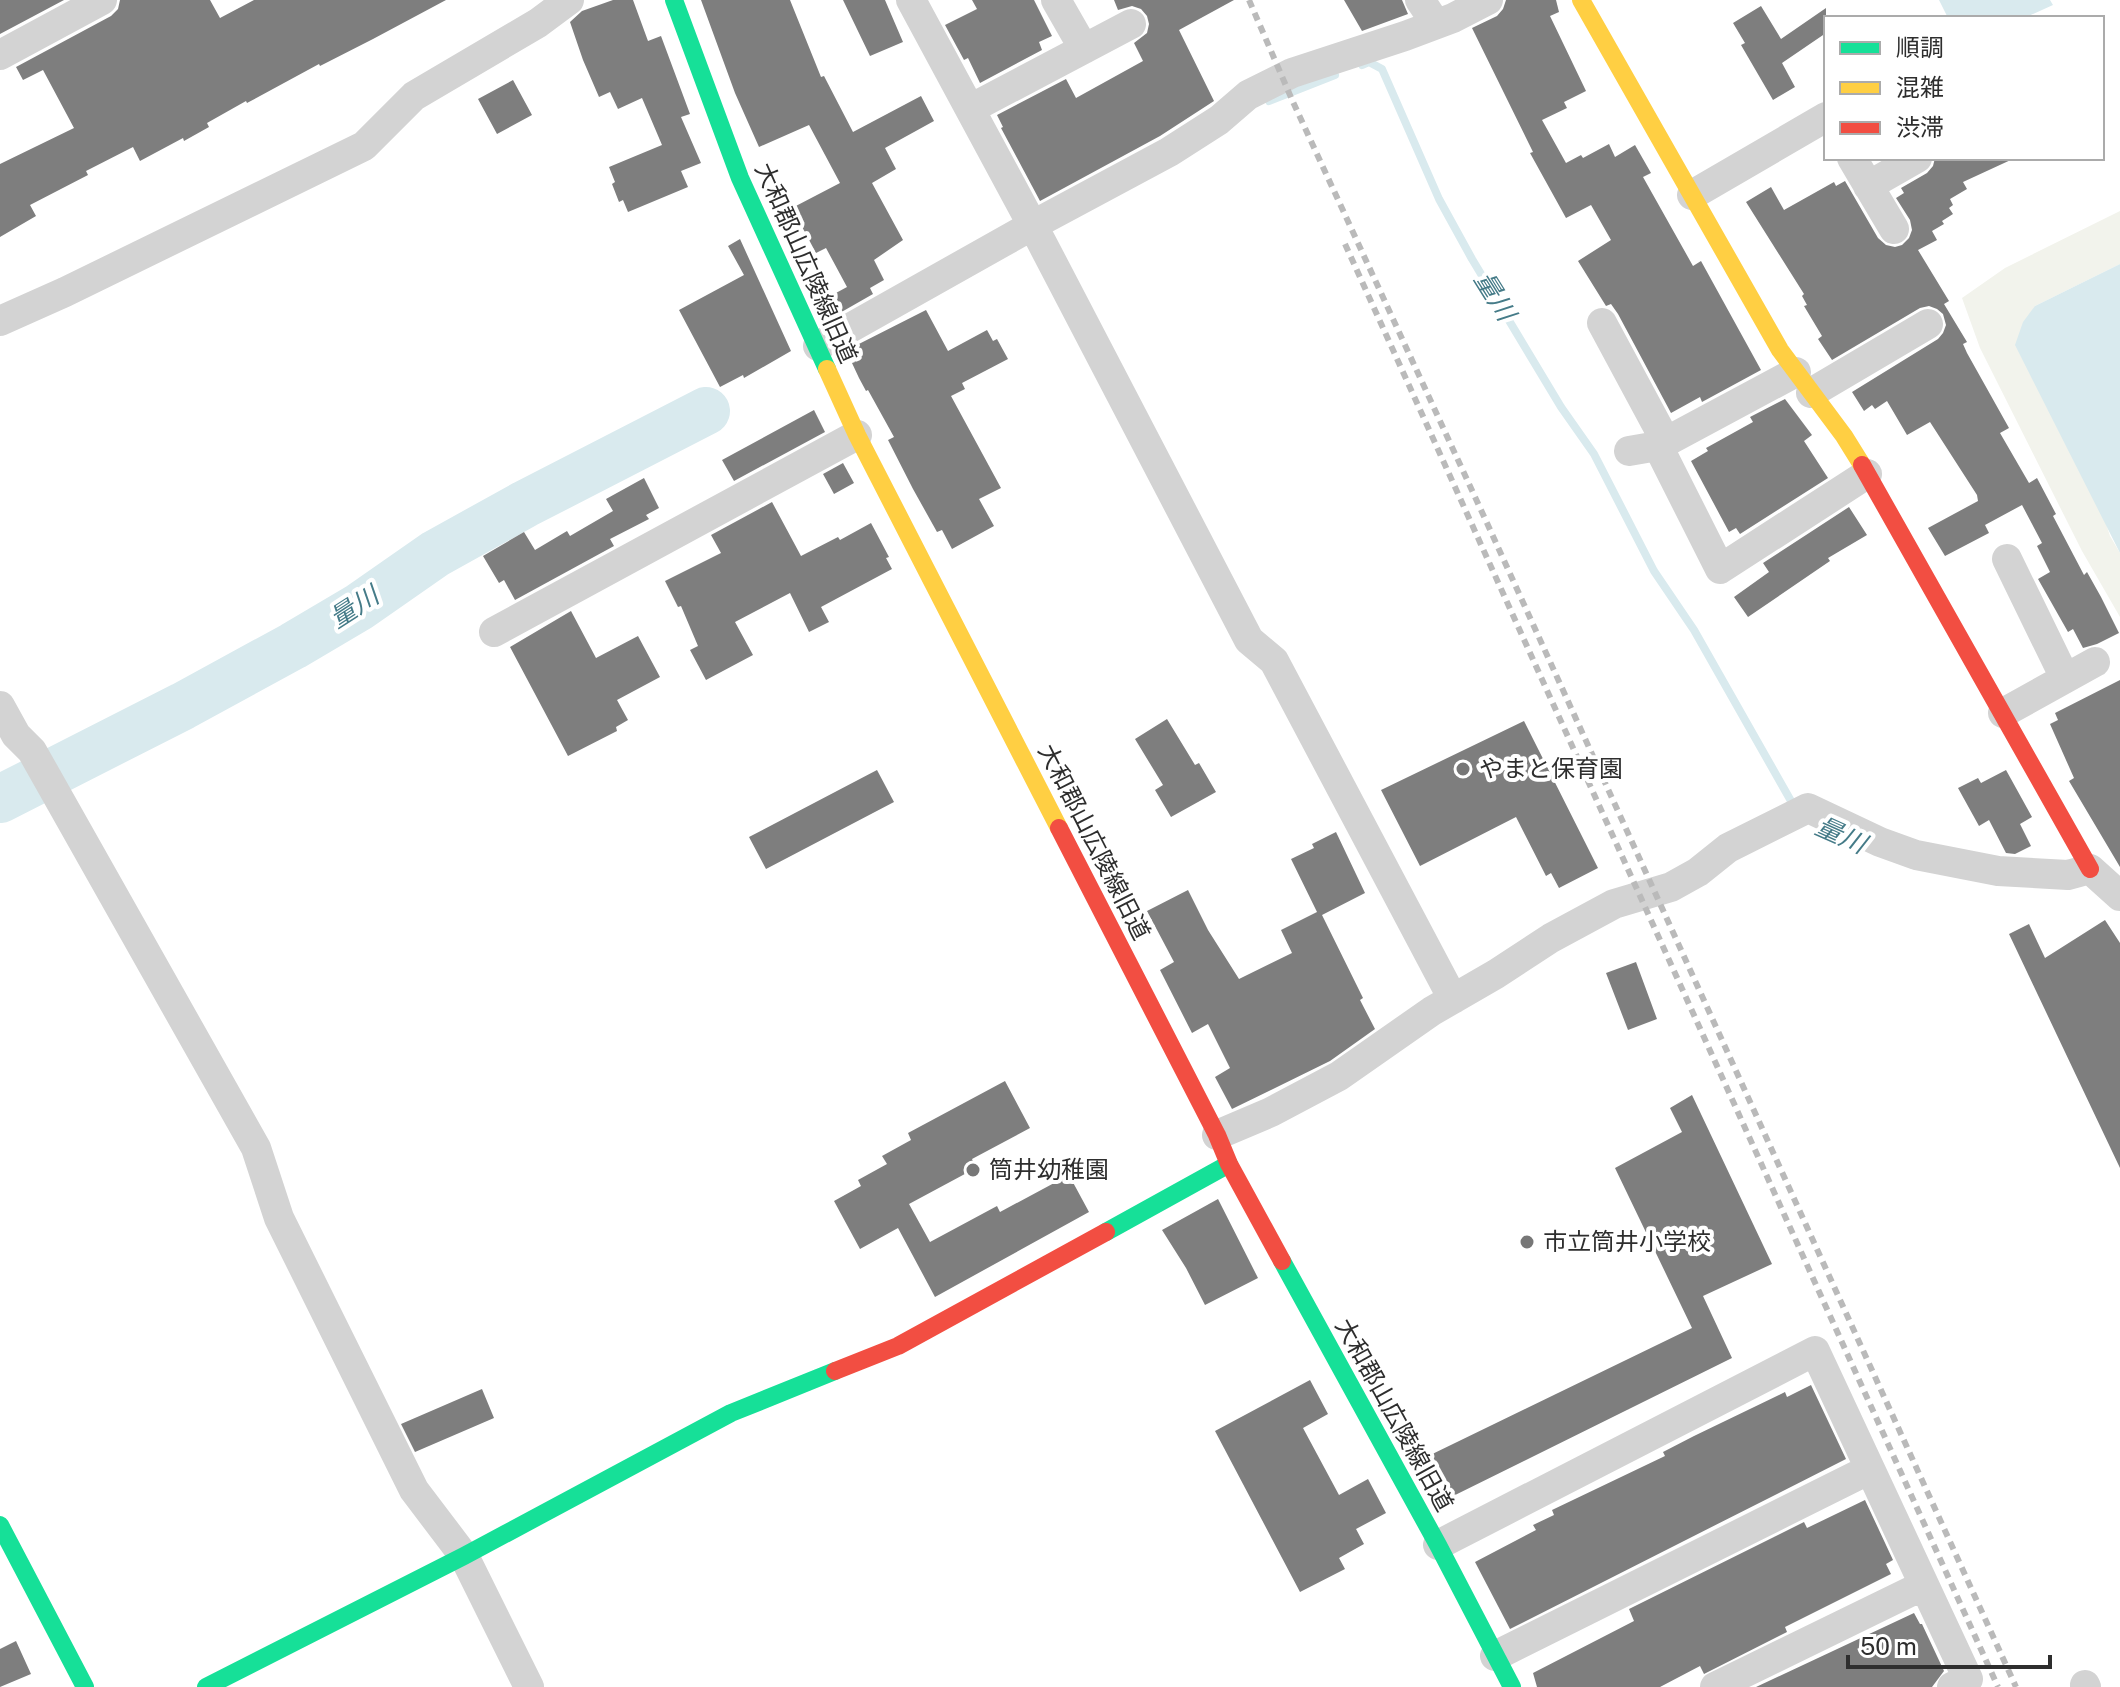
<svg xmlns="http://www.w3.org/2000/svg" width="2120" height="1687" font-family="'Public Sans','Noto Sans JP',sans-serif">
<style>
.green{fill:#f2f3ec}
.water{fill:#d9eaee}
.lines{fill:none;stroke-linecap:round;stroke-linejoin:round}
.stream{stroke:#d9eaee;stroke-width:8}
.river{stroke:#d9eaee;stroke-width:48}
.building{fill:#7e7e7e}
.street{stroke:#d3d3d3;stroke-width:30}
.fast{stroke:#16e098;stroke-width:18}
.slow{stroke:#ffcf43;stroke-width:18}
.jam{stroke:#f24e42;stroke-width:18}
.rail{stroke:#bababa;stroke-width:6;stroke-dasharray:8 6;stroke-linecap:butt}
.poi-dot{fill:#777;stroke:#fff;stroke-width:3}
.labels{text-anchor:middle;stroke-width:8;stroke-linejoin:round;paint-order:stroke}
.street-label{font-size:24px;fill:#2e2e2e;stroke:#fff}
.poi-label{font-size:24px;fill:#2e2e2e;stroke:#fff;text-anchor:start}
.water-label{font-size:26px;font-style:italic;fill:#457b88;stroke:#fff}
</style>
<rect width="100%" height="100%" fill="#fff"/>
<path class="green" d="M2120 211V264L2035 306 2110 536 2120 553V617L2082 551 1980 348 1962 298 2005 268Z"/>
<path class="water" d="M1939 0H2050L2053 5 2024 18H1948Z
M2120 264V553L2015 345 2023 322 2035 306Z"/>
<g class="lines">
<path class="stream" d="M1362 65 1369 62 1382 69 1439 199 1472 259 1561 407 1594 454 1654 571 1694 630 1795 808
M1269 101 1335 75"/>
<path class="river" d="M0 799 183 706 293 646 359 607 435 554 525 504 706 411"/>
</g>
<path class="building" d="M0 0H64L0 34Z
M120 0H210L220 18 254 0H446L373 39 320 66 319 64 247 103 246 101 207 123 209 127 184 141 183 138 140 161 133 147 86 171 88 175 30 205 36 216 0 237V164L74 128 43 70 23 80 16 67 111 16 118 9Z
M613 0H633L648 41 661 36 690 114 681 117 701 163 681 171 688 187 628 212 623 200 619 202 612 184 615 182 609 167 662 145 642 98 618 109 610 92 599 97 583 60 570 22 582 11Z
M701 0H790L821 77 824 76 853 132 921 96 934 121 885 148 896 169 872 183 903 240 874 260 884 280 870 288 873 294 831 318 823 300 847 287 826 248 816 253 792 208 840 183 809 125 759 147 735 93Z
M843 0H885L903 42 870 56Z
M972 0H1034L1052 36 1039 42 1042 50 980 83 968 58 964 60 945 25 977 9Z
M1114 0H1234L1179 30 1214 101 1160 136 1040 201 1001 128 1003 127 997 115 1066 79 1076 98 1143 61 1134 43 1147 33 1149 24 1147 16 1141 9 1132 6 1118 10Z
M1344 0H1402L1408 14 1362 31Z
M1506 0H1556L1559 12 1550 16 1586 91 1564 102 1567 108 1542 120 1566 163 1581 155 1583 158 1609 144 1615 157 1635 145 1651 173 1643 177 1693 266 1701 261 1761 370 1702 402 1700 397 1671 413 1618 314 1611 304 1606 306 1578 261 1611 240 1591 205 1566 218 1530 153 1533 152 1472 28 1497 16 1503 9Z
M1761 6 1781 39 1826 8V33L1782 63 1795 87 1773 100 1741 45 1745 43 1733 23Z
M513 80 532 115 497 134 478 99Z
M1935 158H2015L1963 182 1967 189 1950 199 1953 205 1949 208 1953 214 1942 221 1944 224 1932 231 1937 240 1918 250 1949 301 1944 304 1967 342 1963 344 1967 353 2009 428 2000 433 2029 483 2037 478 2056 514 2053 516 2084 575 2087 572 2101 597 2119 633 2097 644 2083 648 2073 629 2068 632 2038 579 2050 572 2037 546 2042 543 2022 505 1985 525 1989 533 1945 556 1928 528 1978 501 1977 495 1930 422 1907 435 1887 401 1875 409 1872 405 1864 411 1852 392 1938 339 1943 333 1946 325 1943 314 1937 309 1929 306 1920 308 1832 360 1818 339 1822 336 1804 306 1807 305 1802 296 1804 294 1746 202 1771 187 1784 210 1834 182 1836 186 1845 181 1878 238 1886 245 1895 247 1902 245 1909 238 1912 230 1910 220 1896 198 1904 193 1901 188 1927 173 1933 166Z
M740 239 791 351 744 378 743 375 720 387 679 310 744 275 728 246Z
M926 310 948 351 987 330 993 341 997 339 1008 359 962 383 965 389 951 396 1001 488 979 499 994 526 952 549 942 530 937 532 913 489 888 440 894 437 868 390 866 391 859 378 852 363 855 362 849 349Z
M1785 399 1812 435 1804 441 1828 478 1740 534 1736 528 1729 532 1691 461 1708 451 1706 448 1753 422 1750 417Z
M814 410 825 432 734 481 722 460Z
M843 463 854 483 834 494 823 474Z
M644 478 659 508 646 515 649 519 610 539 614 546 515 600 504 580 499 583 483 556 524 532 535 550 567 531 570 536 613 511 606 499Z
M772 502 801 556 838 537 840 540 871 523 889 557 886 558 892 569 821 607 829 622 809 632 790 593 735 622 753 655 706 680 690 650 698 646 681 606 678 607 665 581 721 553 711 535Z
M1849 507 1867 535 1828 558 1830 561 1748 617 1734 597 1769 572 1763 563Z
M571 611 596 658 638 636 660 677 617 700 628 720 616 727 617 731 568 756 510 647Z
M2120 680V867L2069 781 2074 778 2050 724 2058 720 2055 713Z
M1167 719 1195 765 1199 763 1216 792 1171 817 1155 790 1163 785 1135 739Z
M1524 721 1598 868 1559 888 1551 873 1546 876 1516 817 1420 866 1381 790Z
M877 770 894 802 766 869 749 837Z
M2006 770 2032 817 2020 824 2031 846 2015 854 2006 853 1989 820 1979 826 1958 788 1978 778 1981 783Z
M1336 832 1365 893 1322 915 1363 998 1360 1000 1375 1029 1330 1061 1232 1109 1215 1077 1230 1068 1208 1024 1192 1033 1160 970 1174 962 1147 911 1188 890 1208 930 1239 979 1292 953 1281 930 1317 912 1291 859 1314 848 1312 844Z
M2105 920 2120 943V1168L2009 934 2029 924 2045 958Z
M1636 962 1657 1019 1628 1030 1606 973Z
M1005 1081 1030 1128 972 1159 976 1168 909 1204 930 1242 997 1206 1000 1212 1069 1175 1089 1212 935 1297 898 1228 860 1249 834 1201 861 1186 858 1180 887 1164 882 1156 911 1140 908 1133Z
M1692 1095 1772 1264 1703 1296 1732 1358 1443 1501 1420 1460 1692 1328 1615 1168 1682 1132 1670 1108Z
M1218 1199 1258 1278 1205 1305 1186 1268 1162 1230Z
M1310 1380 1328 1414 1303 1428 1339 1495 1368 1479 1386 1513 1356 1529 1364 1544 1339 1558 1345 1569 1300 1592 1215 1431Z
M1811 1385 1846 1459 1510 1629 1475 1562 1536 1530 1533 1525 1554 1515 1552 1510 1665 1456 1663 1452 1694 1436 1785 1392 1787 1397Z
M482 1389 494 1418 415 1452 401 1424Z
M1865 1500 1893 1560 1886 1564 1891 1574 1785 1627 1787 1632 1704 1674 1700 1666 1660 1687H1537L1533 1673 1634 1621 1629 1609 1804 1522 1807 1528Z
M1914 1613 1920 1624H1922L1944 1671 1932 1687H1756Z
M16 1641 31 1674 0 1687V1649Z"/>
<g class="lines">
<path class="street" d="M911 0 1041 241 1249 640 1274 661 1453 999
M1056 0 1084 49
M1420 0 1436 24
M0 55 102 0
M970 109 1131 24
M1852 158 1894 229
M1868 186 1917 158
M1692 195 1826 117
M0 321 65 292 364 146 414 96 538 23 569 0
M1602 323 1666 442
M818 346 1033 225 1169 152 1219 120 1248 95 1292 73 1405 36 1453 18 1488 0
M1811 393 1928 324
M1658 446 1720 569 1867 474
M1629 451 1658 446 1796 372
M2007 559 2065 678
M494 632 857 435
M0 706 16 735 32 751 256 1148 279 1218 414 1490 464 1556 529 1687
M2003 713 2095 662
M1217 1135 1271 1112 1339 1076 1432 1011 1496 974 1551 938 1614 904 1671 887 1698 872 1728 848 1808 808 1880 842 1916 855 1998 871 2068 875 2090 869 2120 896
M1438 1545 1815 1351 1968 1679 1952 1687
M1495 1656 1870 1469
M2085 1685 2086 1687
M1715 1687 1924 1585"/>
<path class="fast" d="M674 0 740 178 827 369
M1106 1232 1229 1164
M1282 1261 1438 1545 1512 1687
M0 1525 85 1687
M206 1687 464 1556 731 1413 835 1371"/>
<path class="slow" d="M1581 0 1780 350 1844 436 1862 465
M827 369 857 435 1059 828"/>
<path class="jam" d="M1862 465 2090 869
M1059 828 1217 1135 1229 1164 1282 1261
M835 1371 898 1346 1106 1232"/>
<path class="rail" d="M1249 0 1293 102 1487 523 2016 1687
M1345 244 1998 1687"/>
</g>
<g class="poi-dot">
<circle cx="1463" cy="769" r="8"/>
<circle cx="973" cy="1170" r="8"/>
<circle cx="1527" cy="1242" r="8"/>
</g>
<g class="labels">
<g class="street-label">
<text transform="translate(806 263) rotate(66)" y="8">大和郡山広陵線旧道</text>
<text transform="translate(1094 842) rotate(63)" y="8">大和郡山広陵線旧道</text>
<text transform="translate(1394 1415) rotate(61)" y="8">大和郡山広陵線旧道</text>
</g>
<g class="poi-label">
<text x="1479" y="777">やまと保育園</text>
<text x="989" y="1178">筒井幼稚園</text>
<text x="1543" y="1250">市立筒井小学校</text>
</g>
<g class="water-label">
<text transform="translate(1495 296) rotate(58)" y="9">量川</text>
<text transform="translate(354 607) rotate(-33)" y="9">量川</text>
<text transform="translate(1841 835) rotate(24)" y="9">量川</text>
</g>
</g>
<rect x="1824" y="16" width="280" height="144" fill="#ffffff" stroke="#ababab" stroke-width="2"/>
<rect x="1840" y="42" width="40" height="12" fill="#16e098" stroke="#ababab" stroke-width="2"/>
<text x="1896" y="56" font-size="24" fill="#2e2e2e">順調</text>
<rect x="1840" y="82" width="40" height="12" fill="#ffcf43" stroke="#ababab" stroke-width="2"/>
<text x="1896" y="96" font-size="24" fill="#2e2e2e">混雑</text>
<rect x="1840" y="122" width="40" height="12" fill="#f24e42" stroke="#ababab" stroke-width="2"/>
<text x="1896" y="136" font-size="24" fill="#2e2e2e">渋滞</text>
<path d="M1848 1655v12h202v-12" fill="none" stroke="#2e2e2e" stroke-width="4"/>
<text x="1860" y="1655" font-size="24" fill="#2e2e2e" stroke="#ffffff" stroke-width="6" paint-order="stroke">50 m</text>
</svg>
